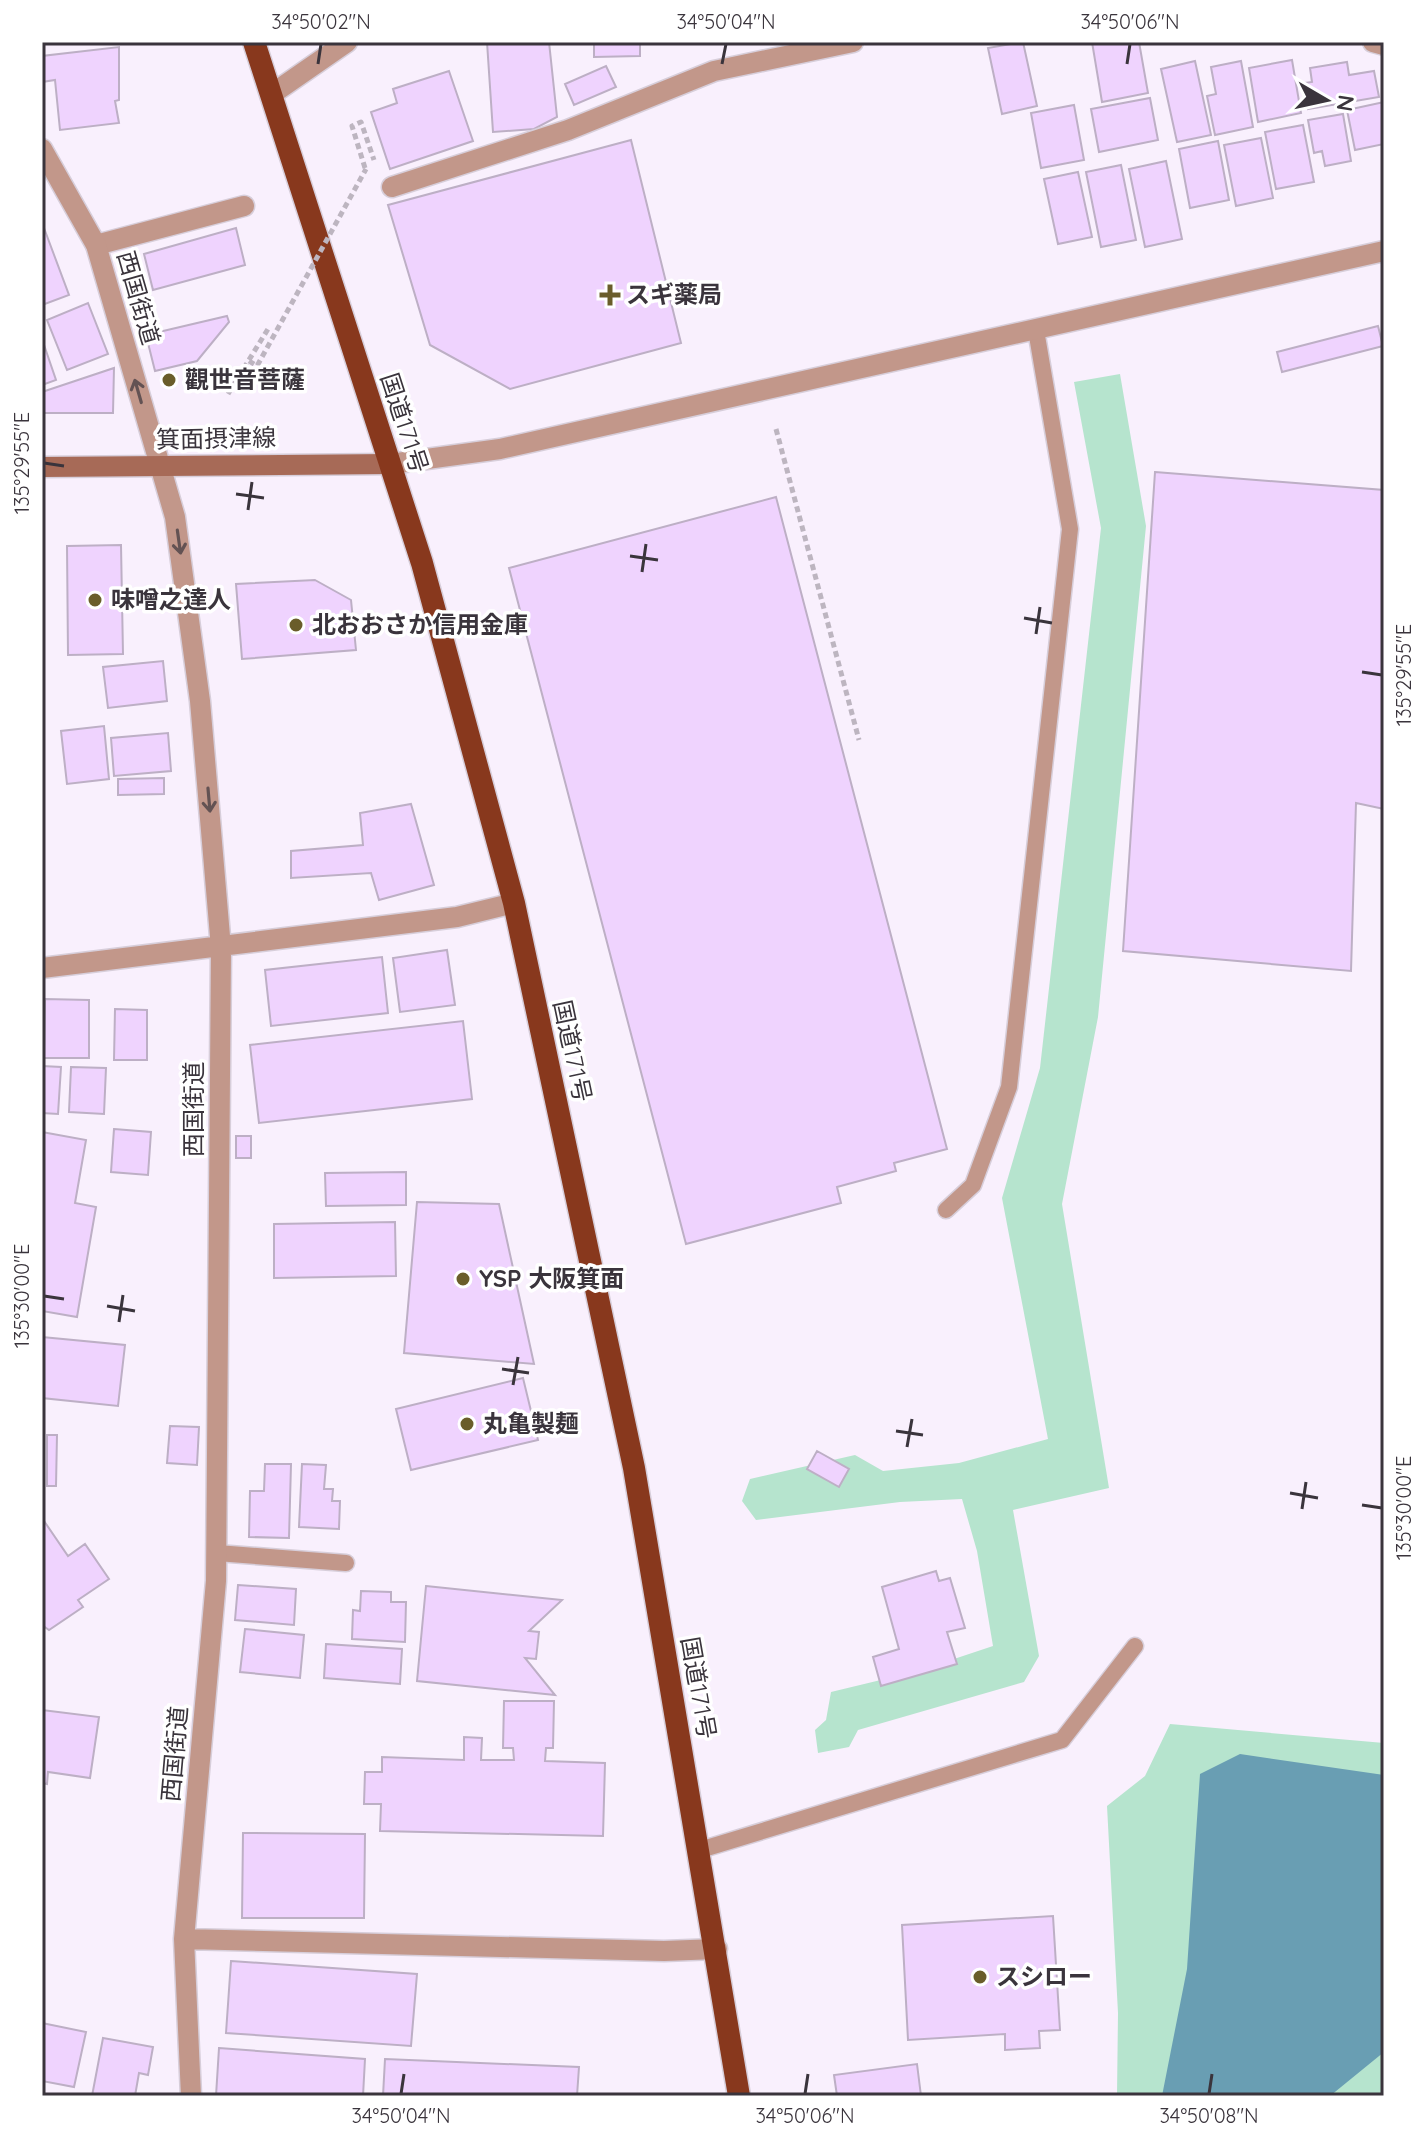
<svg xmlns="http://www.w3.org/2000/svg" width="1426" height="2138" font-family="Quicksand,'Noto Sans JP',sans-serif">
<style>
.green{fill:#b6e4ce}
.water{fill:#699eb3}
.building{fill:#efd3fe;stroke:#bdafc5;stroke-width:2}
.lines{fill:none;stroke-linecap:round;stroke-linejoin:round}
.service-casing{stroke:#d7ceda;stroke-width:19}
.pedestrian-casing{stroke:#d7ceda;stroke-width:23}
.minor-casing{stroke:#d7ceda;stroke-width:23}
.tertiary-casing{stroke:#d7ceda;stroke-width:23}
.secondary-casing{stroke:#d7ceda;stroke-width:23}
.trunk-casing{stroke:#d7ceda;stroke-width:25}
.path{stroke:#bdb5c0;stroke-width:5;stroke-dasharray:6 4;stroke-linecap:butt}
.service{stroke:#c2978a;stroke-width:16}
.pedestrian{stroke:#c2978a;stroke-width:20}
.minor{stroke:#c2978a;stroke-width:20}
.tertiary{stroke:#c2978a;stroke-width:20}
.secondary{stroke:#a76a57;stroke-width:20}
.trunk{stroke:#88381d;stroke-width:22}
.path-bridge{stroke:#bdb5c0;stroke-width:5;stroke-dasharray:6 4;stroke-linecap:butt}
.oneway{stroke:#635253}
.ticks{fill:none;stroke:#3a343c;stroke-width:3}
.poi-dot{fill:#6a5d2a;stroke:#fff;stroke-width:3}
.labels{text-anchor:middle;stroke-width:7;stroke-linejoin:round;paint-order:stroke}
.poi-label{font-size:24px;font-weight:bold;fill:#3a343c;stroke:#fff;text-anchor:start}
.street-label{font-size:24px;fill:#3a343c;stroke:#fff}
.neatline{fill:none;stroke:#3a343c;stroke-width:3}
.ticks-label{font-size:20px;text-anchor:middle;fill:#3a343c}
</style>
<rect width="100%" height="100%" fill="#f9f0fd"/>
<path class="green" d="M1120 374 1146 526 1098 1017 1062 1204 1109 1488 1013 1510 1039 1656 1024 1682 858 1730 849 1747 818 1753 815 1730 826 1720 831 1692 918 1671 993 1646 977 1551 962 1499 900 1502 756 1520 742 1501 750 1479 855 1455 883 1471 959 1463 1048 1439 1002 1198 1040 1068 1101 528 1074 382Z
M1170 1724 1384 1743V2096H1117L1118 2013 1107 1806 1145 1776Z"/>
<path class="water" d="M1240 1754 1384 1775V2052L1330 2096H1162L1187 1969 1200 1774Z"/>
<path class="building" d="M487 42H549L557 117 534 129 493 132Z
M594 42H640V56L594 57Z
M1023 42 1037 106 1002 114 988 48Z
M1092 42H1139L1148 93 1102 102Z
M119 47V100L115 101 119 123 60 130 55 80 42 82V56Z
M1292 60 1301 113 1258 122 1249 68Z
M1195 61 1211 135 1177 142 1161 69Z
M1241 61 1253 127 1215 135 1207 96 1216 94 1211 67Z
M1347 62 1349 75 1374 71 1379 97 1308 109 1304 83 1312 82 1310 68Z
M606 66 616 87 574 105 565 84Z
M449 71 473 141 390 169 371 112 397 103 393 89Z
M1150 98 1158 140 1099 152 1091 109Z
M1384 102V144L1355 150 1347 110Z
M1074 105 1084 160 1041 168 1031 113Z
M1343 114 1351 161 1325 166 1322 151 1314 153 1308 120Z
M1303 125 1314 182 1276 189 1265 132Z
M1261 138 1273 198 1236 206 1224 145Z
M631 140 681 343 510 389 430 345 388 205Z
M1218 141 1229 200 1190 208 1179 149Z
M1166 161 1182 239 1145 247 1129 169Z
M1121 165 1136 240 1101 247 1086 172Z
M1078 172 1092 237 1058 244 1044 179Z
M44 228 69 295 42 305V229Z
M236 228 245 265 153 290 144 254Z
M88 303 108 354 67 370 47 320Z
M227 316 229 322 197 361 155 371 146 335Z
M1378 326 1383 346 1282 372 1277 352Z
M42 339 56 380 42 385Z
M114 368 113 413H42V392Z
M1155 472 1384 490V809L1356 803 1351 971 1123 951Z
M776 497 947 1149 894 1163 896 1171 837 1187 841 1203 686 1244 509 568Z
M121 545 123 654 68 655 67 546Z
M315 580 351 600 356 650 242 659 236 584Z
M163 661 167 701 108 708 103 667Z
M104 726 109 779 67 784 61 731Z
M168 733 171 771 114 776 111 738Z
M164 778V794L118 795V779Z
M411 804 434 885 379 900 371 873 291 878V851L363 845 360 813Z
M447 950 455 1005 400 1012 393 958Z
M382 957 388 1013 271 1026 265 970Z
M45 999 89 1000V1058H44Z
M115 1009 147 1010V1060H114Z
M463 1021 472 1099 259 1123 250 1045Z
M42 1066 61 1067 58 1114 42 1113Z
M71 1067 106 1068 104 1114 69 1112Z
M114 1129 151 1132 148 1175 111 1172Z
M42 1132 86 1140 75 1203 96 1207 77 1317 42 1311Z
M236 1136H251V1158H236Z
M406 1172V1205L326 1206 325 1173Z
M417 1202 499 1204 534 1364 404 1353Z
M395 1222 396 1276 274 1278V1224Z
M42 1337 125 1345 118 1406 42 1398Z
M523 1378 538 1440 411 1470 396 1409Z
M170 1426 199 1427 197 1465 167 1463Z
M47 1435H57L56 1486H47Z
M817 1451 849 1469 839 1487 807 1469Z
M265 1464H291L289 1538 249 1537 250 1491H264Z
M302 1464 326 1465 324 1489H333L332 1501H340L339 1529 299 1527Z
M42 1518 68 1556 85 1544 109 1579 78 1600 83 1607 49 1630 42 1625Z
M936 1571 939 1581 950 1578 965 1628 947 1632 957 1664 881 1686 873 1657 899 1649 882 1587Z
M238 1585 296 1589 294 1625 235 1620Z
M426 1586 562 1600 529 1631 539 1632 536 1659 525 1658 555 1695 417 1681Z
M361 1591 391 1592V1602H406L405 1642 352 1639 353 1610 360 1611Z
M245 1629 304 1635 300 1678 240 1672Z
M326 1644 402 1649 400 1684 324 1678Z
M504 1701H554L553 1748H546L545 1761 605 1763 603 1836 380 1831 381 1804H364L365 1772H382V1757L464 1760V1737L482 1738 481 1760H514L513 1748H503Z
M42 1710 99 1717 90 1778 48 1772 47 1784 42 1783Z
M243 1833 365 1834 364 1918H242Z
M1053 1916 1060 2030 1039 2031 1040 2048 1005 2050V2034L908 2040 902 1925Z
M231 1961 417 1974 411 2046 226 2033Z
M42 2023 86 2032 74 2087 42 2081Z
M103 2038 153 2047 148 2075 139 2073 135 2096H92Z
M219 2048 365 2059 363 2096H216Z
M385 2059 579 2067 577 2096H383Z
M917 2064 921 2096H837L834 2075Z"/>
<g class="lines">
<defs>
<path id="service" d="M946 1210 973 1185 1009 1087 1070 529 1036 330
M217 1553 346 1563
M700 1850 1062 1740 1135 1646"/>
<path id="pedestrian" d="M96 245 244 206"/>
<path id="minor" d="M1373 42 1384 45
M272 94 347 42
M42 149 96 245 175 517 200 701 221 948 216 1581 184 1939 191 2096
M392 187 568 130 714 71 853 42
M42 968 457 917 514 903
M184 1939 664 1951 717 1949"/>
<path id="tertiary" d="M390 464 500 449 1384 251"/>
<path id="secondary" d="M42 467 390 464"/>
<path id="trunk" d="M254 42 422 563 514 903 634 1468 739 2096"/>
</defs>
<use href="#service" class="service-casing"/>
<use href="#pedestrian" class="pedestrian-casing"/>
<use href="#minor" class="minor-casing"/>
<use href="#tertiary" class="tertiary-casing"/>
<use href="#secondary" class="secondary-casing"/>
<use href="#trunk" class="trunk-casing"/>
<path class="path" d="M365 168 352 126 361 122 374 160
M228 394 268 329
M776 429 859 740"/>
<use href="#service" class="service"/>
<use href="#pedestrian" class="pedestrian"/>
<use href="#minor" class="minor"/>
<use href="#tertiary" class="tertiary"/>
<use href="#secondary" class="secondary"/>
<use href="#trunk" class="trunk"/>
<path class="path-bridge" d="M249 361 257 366 366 169"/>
</g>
<defs><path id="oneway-shaft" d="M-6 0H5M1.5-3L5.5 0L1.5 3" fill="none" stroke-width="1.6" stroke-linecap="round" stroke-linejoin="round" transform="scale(2)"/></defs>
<g class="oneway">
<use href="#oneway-shaft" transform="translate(138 391) rotate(-106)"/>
<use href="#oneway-shaft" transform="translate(179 542) rotate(82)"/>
<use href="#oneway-shaft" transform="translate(209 800) rotate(85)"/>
</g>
<path class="ticks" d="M318 64 321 44M722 64 726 44M1127 64 1130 44M44 463 64 466M236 494 264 498M248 510 252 482M630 556 658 560M642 572 646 544M1024 618 1052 623M1036 634 1040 607M1362 672 1382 675M44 1296 64 1299M107 1306 135 1311M119 1322 123 1295M502 1369 529 1373M513 1385 518 1357M896 1431 923 1435M907 1447 912 1419M1290 1493 1318 1498M1362 1505 1382 1508M1302 1509 1306 1482M401 2094 404 2074M805 2094 808 2074M1209 2094 1212 2074"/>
<g class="poi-dot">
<path d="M606 283h8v8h8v8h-8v8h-8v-8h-8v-8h8z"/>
<circle cx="169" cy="380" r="8"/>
<circle cx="95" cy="600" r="8"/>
<circle cx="296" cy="625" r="8"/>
<circle cx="463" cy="1279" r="8"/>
<circle cx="467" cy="1424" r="8"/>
<circle cx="980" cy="1977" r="8"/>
</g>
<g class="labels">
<g class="poi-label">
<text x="626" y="303">スギ薬局</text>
<text x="185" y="388">觀世音菩薩</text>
<text x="111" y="608">味噌之達人</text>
<text x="312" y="633">北おおさか信用金庫</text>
<text x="479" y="1287">YSP 大阪箕面</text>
<text x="483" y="1432">丸亀製麺</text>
<text x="996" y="1985">スシロー</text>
</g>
<g class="street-label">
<text transform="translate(138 298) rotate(74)" y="8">西国街道</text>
<text transform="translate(404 423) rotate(72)" y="8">国道171号</text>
<text transform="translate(216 439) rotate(-1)" y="8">箕面摂津線</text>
<text transform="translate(572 1051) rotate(78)" y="8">国道171号</text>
<text transform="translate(194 1109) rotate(-90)" y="8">西国街道</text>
<text transform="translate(698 1688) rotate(80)" y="8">国道171号</text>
<text transform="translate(175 1754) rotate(-85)" y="8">西国街道</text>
</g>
</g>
<rect width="1426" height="2138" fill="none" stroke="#ffffff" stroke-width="88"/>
<g transform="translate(1326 100) rotate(99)" stroke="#ffffff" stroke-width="6" paint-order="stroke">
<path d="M0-6L14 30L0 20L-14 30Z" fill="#3a343c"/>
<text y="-12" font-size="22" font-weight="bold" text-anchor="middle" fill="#3a343c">N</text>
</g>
<rect x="44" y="44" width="1338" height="2050" class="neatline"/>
<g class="ticks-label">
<text x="321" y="29">34°50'02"N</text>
<text x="726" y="29">34°50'04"N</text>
<text x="1130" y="29">34°50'06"N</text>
<text transform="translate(22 463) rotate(-90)" y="7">135°29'55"E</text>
<text transform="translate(1404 675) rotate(-90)" y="7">135°29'55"E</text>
<text transform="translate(22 1296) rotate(-90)" y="7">135°30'00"E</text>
<text transform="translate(1404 1508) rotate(-90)" y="7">135°30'00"E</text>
<text x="401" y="2123">34°50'04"N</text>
<text x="805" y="2123">34°50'06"N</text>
<text x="1209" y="2123">34°50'08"N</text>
</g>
</svg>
